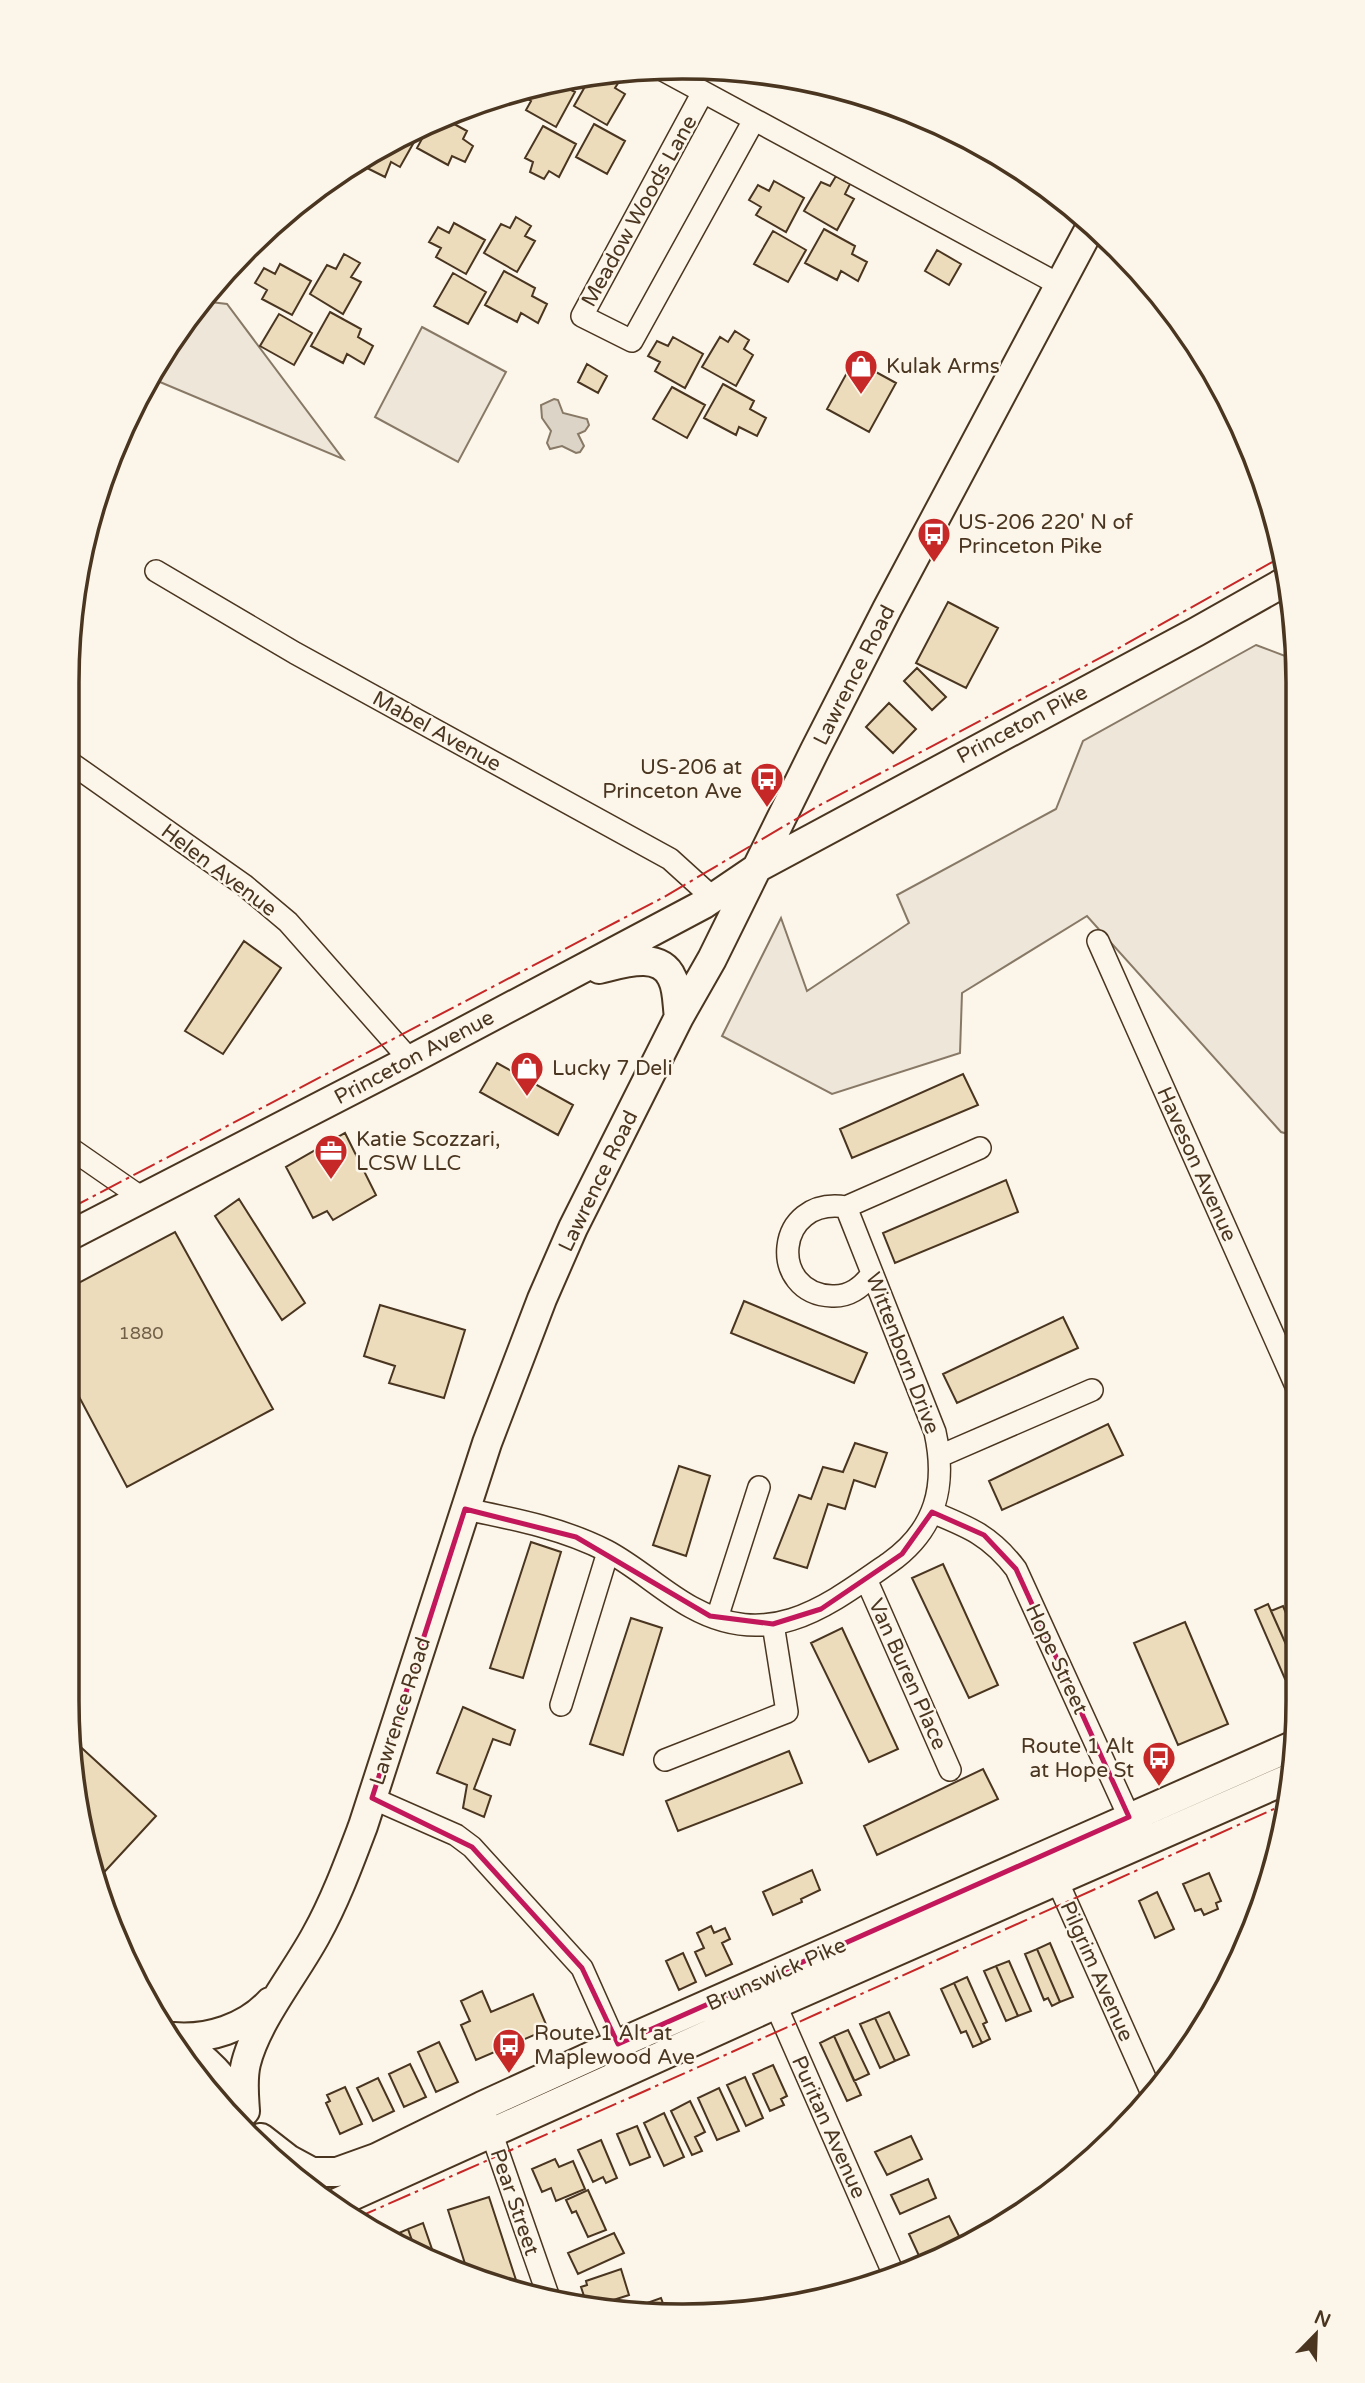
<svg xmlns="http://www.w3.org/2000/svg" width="1365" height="2383" font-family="'Varela Round',sans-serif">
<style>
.green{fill:#ede6d9;stroke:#887966;stroke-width:2}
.water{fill:#dcd4c6;stroke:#887966;stroke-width:2}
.building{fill:#ecdcbc;stroke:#4a3520;stroke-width:2}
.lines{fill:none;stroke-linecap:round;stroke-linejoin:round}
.minor-casing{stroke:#4a3520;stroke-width:24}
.major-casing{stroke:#4a3520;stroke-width:32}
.minor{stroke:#fbf6e9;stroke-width:21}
.major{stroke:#fbf6e9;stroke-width:28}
.power{stroke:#c62828;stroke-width:2;stroke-dasharray:24 5 3.5 5;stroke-linecap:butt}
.marked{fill:none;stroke:#c2185b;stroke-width:5;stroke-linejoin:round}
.labels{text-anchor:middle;stroke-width:5;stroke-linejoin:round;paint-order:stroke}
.number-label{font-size:18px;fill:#725f47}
.street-label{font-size:21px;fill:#4a3520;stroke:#fbf6e9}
.poi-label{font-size:21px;fill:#4a3520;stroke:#fbf6e9;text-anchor:start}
.rim{fill:none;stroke:#4a3520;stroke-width:3.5}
</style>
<rect width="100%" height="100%" fill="#fbf6e9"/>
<path class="green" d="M202 301 227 304 343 459 148 377Z
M422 327 506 372 458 462 375 417Z
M1256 645 1293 659 1295 1136 1281 1132 1087 916 962 993 960 1053 832 1094 722 1036 781 918 807 991 909 923 897 895 1056 809 1083 741Z"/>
<path class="water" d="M554 399 558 400 563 413 587 419 589 425 585 431 578 434 584 446 580 452 576 453 562 446 550 449 547 443 551 431 542 418 541 405Z"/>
<path class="building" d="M620 72 624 74 615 88 625 94 607 125 574 106 591 76 598 79 601 75Z
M555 82 575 92 556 127 526 110 531 101 519 94 523 87Z
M443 118 467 131 463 139 473 146 465 162 452 156 448 165 417 148 431 122Z
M594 124 625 141 607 174 576 157Z
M543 126 576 144 559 177 549 171 544 179 530 172 533 162 525 158Z
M410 130 418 135 400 167 391 162 385 177 367 168 375 154 373 153Z
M836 176 850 184 845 194 854 199 837 230 804 211 821 182 830 186Z
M774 181 804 198 786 232 756 215 761 207 749 200 758 185 769 191Z
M516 217 531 226 525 236 535 241 517 272 484 253 501 224 510 228Z
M454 223 485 240 466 274 436 257 441 248 429 242 438 227 449 233Z
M824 229 855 246 852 254 867 262 858 281 841 271 837 280 805 263Z
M773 231 806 250 788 282 754 264Z
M937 250 961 264 949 285 925 271Z
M344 254 360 263 351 277 361 282 343 314 310 294 327 265 336 269Z
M280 264 311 281 292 315 262 299 267 290 255 283 264 268 275 274Z
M504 271 535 288 532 296 547 304 538 323 521 313 517 322 485 305Z
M453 273 486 292 468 324 434 306Z
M330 312 361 329 358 337 373 346 364 364 347 354 343 363 311 346Z
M279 314 312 333 294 365 260 346Z
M735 331 749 340 744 349 753 355 736 386 702 367 720 337 728 342Z
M673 337 703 354 685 388 655 371 660 362 648 356 657 341 668 346Z
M854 360 896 383 869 432 827 409Z
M587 364 607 376 598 393 578 382Z
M723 384 754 401 750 409 766 418 757 436 739 427 736 435 704 418Z
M672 387 705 405 687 438 653 419Z
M948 602 998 628 966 688 916 663Z
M917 668 946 697 932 710 904 681Z
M889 703 916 729 893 753 866 727Z
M244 941 281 968 223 1054 185 1031Z
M497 1063 573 1105 558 1135 480 1092Z
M963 1074 978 1105 852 1158 840 1129Z
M345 1133 376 1195 333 1220 327 1211 313 1218 286 1167Z
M1006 1180 1018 1212 895 1263 883 1233Z
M239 1199 305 1303 282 1320 215 1216Z
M175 1232 273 1409 127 1487 67 1374V1289Z
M744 1301 867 1353 854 1383 731 1333Z
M380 1305 465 1330 444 1398 389 1383 395 1366 364 1356Z
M1063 1317 1078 1348 957 1403 943 1374Z
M1108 1424 1123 1455 1002 1510 989 1481Z
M855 1443 887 1453 875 1487 854 1480 845 1509 828 1504 807 1568 774 1558 799 1495 811 1499 823 1467 843 1472Z
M679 1466 710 1476 686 1556 653 1545Z
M531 1542 561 1552 523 1678 490 1668Z
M943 1564 998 1685 969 1698 912 1578Z
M1268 1604 1297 1669V1674L1285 1679 1255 1610Z
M1283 1606 1297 1639V1669L1271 1611Z
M631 1618 662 1628 623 1755 590 1744Z
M1185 1622 1228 1724 1178 1745 1134 1643Z
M842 1628 898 1749 869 1762 811 1643Z
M463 1707 515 1730 510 1745 493 1739 474 1789 491 1796 484 1817 463 1808 467 1785 437 1773Z
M73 1740 156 1816 96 1881Z
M789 1751 802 1783 678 1831 666 1801Z
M983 1769 998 1799 877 1855 864 1826Z
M812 1870 820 1890 801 1899 802 1902 773 1915 763 1892Z
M1209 1873 1221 1901 1216 1903 1218 1909 1204 1915 1201 1909 1195 1911 1183 1884Z
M1157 1892 1174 1929 1155 1938 1139 1901Z
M711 1926 714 1933 725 1928 730 1939 722 1943 732 1964 706 1976 695 1952 704 1948 697 1933Z
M1050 1943 1073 1997 1060 2002 1037 1949Z
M1037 1949 1060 2002 1052 2006 1048 1998 1044 2000 1025 1954Z
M683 1953 696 1982 679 1990 666 1961Z
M1009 1961 1031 2011 1018 2016 996 1966Z
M996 1966 1018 2016 1006 2021 984 1971Z
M967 1977 987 2022 983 2024 990 2039 982 2043 954 1983Z
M954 1983 982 2043 973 2047 966 2031 961 2033 941 1989Z
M482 1991 491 2012 533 1994 548 2029 476 2060 461 2025 470 2021 461 2001Z
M889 2012 909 2055 895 2061 875 2018Z
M875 2018 895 2061 880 2068 860 2024Z
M848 2030 869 2074 854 2081 834 2036Z
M834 2036 861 2095 847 2101 820 2043Z
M439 2042 458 2082 436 2092 418 2052Z
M410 2064 426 2097 404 2107 389 2074Z
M773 2065 787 2096 781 2099 784 2105 770 2111 753 2074Z
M745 2077 763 2118 746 2126 727 2085Z
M378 2078 394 2111 373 2121 357 2088Z
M345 2087 362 2124 340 2134 326 2103 330 2101 327 2095Z
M719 2088 739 2131 717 2140 698 2098Z
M690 2101 705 2132 695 2137 702 2151 692 2155 671 2111Z
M664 2113 684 2157 664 2166 644 2123Z
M637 2126 650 2157 630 2165 617 2134Z
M911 2136 922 2159 887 2175 875 2152Z
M601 2140 617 2178 606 2183 603 2177 593 2182 578 2150Z
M555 2159 559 2167 573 2161 585 2189 556 2201 551 2188 542 2192 532 2169Z
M928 2179 936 2198 900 2214 891 2195Z
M588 2190 606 2230 588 2237 576 2211 572 2213 566 2200Z
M489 2197 516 2280 500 2285 467 2270 448 2210Z
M949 2216 961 2240 920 2258 909 2234Z
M423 2223 434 2255 414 2246 408 2229Z
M408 2229 414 2246 392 2236Z
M614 2233 624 2253 578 2274 568 2253Z
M621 2269 629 2295 604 2303 586 2302 581 2287 587 2285 586 2281Z
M661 2298 665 2309 636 2307Z"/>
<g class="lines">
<defs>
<path id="minor" d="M659 68 1060 285
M703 92 582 316 632 341 754 120
M156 571 295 653 670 859 713 898
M68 761 244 885 288 922 410 1060
M1098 941 1296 1386
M67 1146 142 1198
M846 1207C774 1196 768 1294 832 1296 850 1297 862 1287 872 1274
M846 1207 980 1148
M940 1456 1092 1390
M465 1509C514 1519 562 1528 607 1551 637 1567 662 1591 691 1607 770 1651 826 1607 889 1563 936 1530 947 1486 935 1432L846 1207
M932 1512C969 1527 991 1536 1016 1569L1136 1832
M866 1579 950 1770
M717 1618 759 1487
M561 1705 608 1552
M665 1760 787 1712 773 1624
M372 1798 456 1835 472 1847 582 1968 628 2071
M1051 1867 1150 2089
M770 1992 894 2275
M482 2106 549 2298"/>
<path id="major" d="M599 969C621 964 660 950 672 978 678 989 677 1005 679 1017
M67 1237 410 1060 704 904 757 868 1196 632 1288 580
M173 2037C208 2040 246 2028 270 2002
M175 2040C207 2057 225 2079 244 2109
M245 2111C244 2095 242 2079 246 2063 257 2020 295 1974 316 1935 335 1901 349 1863 363 1826L487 1443 542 1299 573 1228 679 1017 712 959 815 750 887 609 1091 226
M261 2138 288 2159 312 2172H337L376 2158 482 2106 618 2044 1297 1744
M332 2205 774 2005 1290 1778"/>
</defs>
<use href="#minor" class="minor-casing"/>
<use href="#major" class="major-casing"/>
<use href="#minor" class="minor"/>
<use href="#major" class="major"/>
<path class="power" d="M67 1210 664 897 820 805 1117 649 1283 556
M354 2219 636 2095 1285 1804"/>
</g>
<path class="marked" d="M465 1509 576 1537 710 1616 773 1624 821 1609 902 1554 932 1512 984 1535 1016 1569 1129 1817 618 2044 582 1968 472 1847 372 1798Z"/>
<defs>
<symbol id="shop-pin" viewBox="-11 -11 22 30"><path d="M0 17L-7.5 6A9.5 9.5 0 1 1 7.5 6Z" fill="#c62828" stroke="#fbf6e9"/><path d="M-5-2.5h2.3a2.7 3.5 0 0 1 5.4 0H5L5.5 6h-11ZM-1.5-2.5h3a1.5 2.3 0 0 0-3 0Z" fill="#fff"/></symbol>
<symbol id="bus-pin" viewBox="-11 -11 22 30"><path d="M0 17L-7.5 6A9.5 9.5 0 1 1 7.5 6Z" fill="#c62828" stroke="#fbf6e9"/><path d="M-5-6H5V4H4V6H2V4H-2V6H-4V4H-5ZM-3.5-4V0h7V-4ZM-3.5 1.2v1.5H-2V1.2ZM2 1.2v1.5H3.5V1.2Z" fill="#fff"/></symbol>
<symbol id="office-pin" viewBox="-11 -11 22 30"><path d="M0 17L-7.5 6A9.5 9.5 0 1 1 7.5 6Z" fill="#c62828" stroke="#fbf6e9"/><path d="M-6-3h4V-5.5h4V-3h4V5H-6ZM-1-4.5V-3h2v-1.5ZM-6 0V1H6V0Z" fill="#fff"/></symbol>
</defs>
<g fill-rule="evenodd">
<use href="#shop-pin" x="842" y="347" width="38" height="52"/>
<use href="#bus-pin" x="915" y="515" width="38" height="52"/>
<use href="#bus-pin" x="748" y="760" width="38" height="52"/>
<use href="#shop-pin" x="508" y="1049" width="38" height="52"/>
<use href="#office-pin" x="312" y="1132" width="38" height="52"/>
<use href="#bus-pin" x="1140" y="1739" width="38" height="52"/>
<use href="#bus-pin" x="490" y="2026" width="38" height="52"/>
</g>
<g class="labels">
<g class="number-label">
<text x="141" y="1339">1880</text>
</g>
<g class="street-label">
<text transform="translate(639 211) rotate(-61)" y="7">Meadow Woods Lane</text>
<text transform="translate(854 675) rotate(-63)" y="7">Lawrence Road</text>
<text transform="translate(1022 724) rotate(-28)" y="7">Princeton Pike</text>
<text transform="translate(437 731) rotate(29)" y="7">Mabel Avenue</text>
<text transform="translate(219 870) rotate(37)" y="7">Helen Avenue</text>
<text transform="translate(414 1057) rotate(-28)" y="7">Princeton Avenue</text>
<text transform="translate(1197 1164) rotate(66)" y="7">Haveson Avenue</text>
<text transform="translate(598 1181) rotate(-64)" y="7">Lawrence Road</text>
<text transform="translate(903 1353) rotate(69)" y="7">Wittenborn Drive</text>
<text transform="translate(1057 1659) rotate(65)" y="7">Hope Street</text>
<text transform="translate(908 1674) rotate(66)" y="7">Van Buren Place</text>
<text transform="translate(400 1711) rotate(-72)" y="7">Lawrence Road</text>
<text transform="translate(1097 1971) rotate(66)" y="7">Pilgrim Avenue</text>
<text transform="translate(776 1974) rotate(-24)" y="7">Brunswick Pike</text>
<text transform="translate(829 2127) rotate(66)" y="7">Puritan Avenue</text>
<text transform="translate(515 2202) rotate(71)" y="7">Pear Street</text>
</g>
<g class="poi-label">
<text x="886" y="373">Kulak Arms</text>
<text x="958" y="529">US-206 220' N of<tspan x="958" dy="24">Princeton Pike</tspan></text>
<text x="742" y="774" text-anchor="end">US-206 at<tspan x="742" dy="24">Princeton Ave</tspan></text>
<text x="552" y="1075">Lucky 7 Deli</text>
<text x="356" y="1146">Katie Scozzari,<tspan x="356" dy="24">LCSW LLC</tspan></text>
<text x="1134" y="1753" text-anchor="end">Route 1 Alt<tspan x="1134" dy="24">at Hope St</tspan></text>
<text x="534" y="2040">Route 1 Alt at<tspan x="534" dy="24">Maplewood Ave</tspan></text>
</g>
</g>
<path d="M0 0H1365V2383H0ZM682 79H683A603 603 0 0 1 1286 682V1701A603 603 0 0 1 683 2304H682A603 603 0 0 1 79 1701V682A603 603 0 0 1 682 79Z" fill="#fbf6e9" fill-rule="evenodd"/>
<path class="rim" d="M682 79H683A603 603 0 0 1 1286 682V1701A603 603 0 0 1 683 2304H682A603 603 0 0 1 79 1701V682A603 603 0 0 1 682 79Z"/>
<g transform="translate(1316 2334) rotate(23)" stroke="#fbf6e9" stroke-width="5" paint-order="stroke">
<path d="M0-5L12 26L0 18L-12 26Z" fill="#4a3520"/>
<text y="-10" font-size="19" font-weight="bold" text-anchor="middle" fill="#4a3520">N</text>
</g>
</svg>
